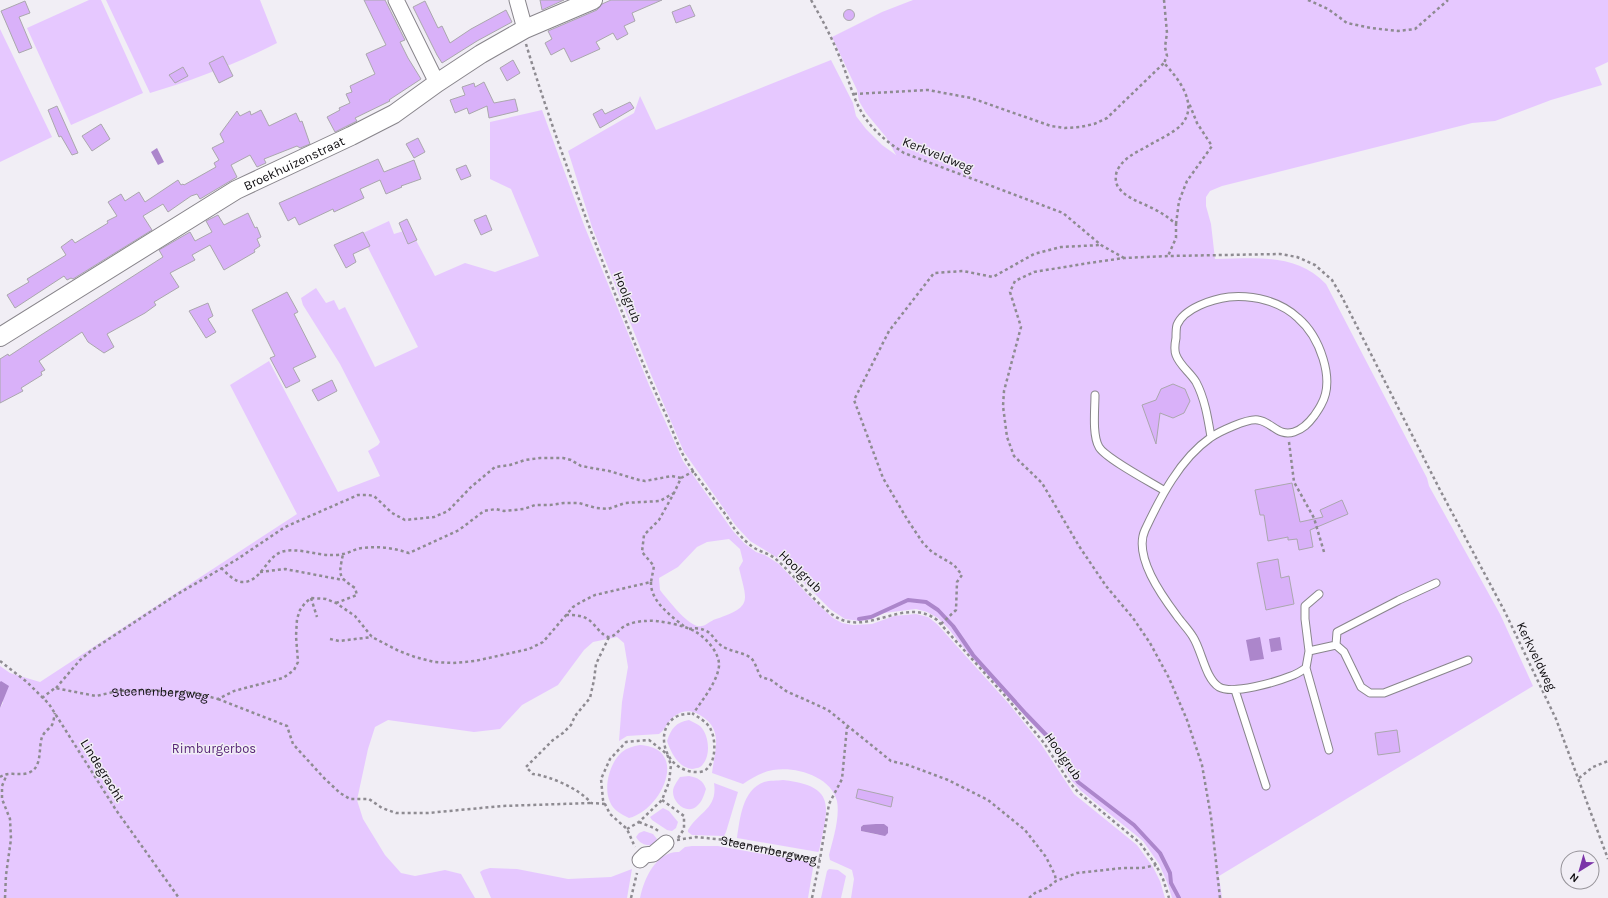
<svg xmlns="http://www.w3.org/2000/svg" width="1608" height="898" font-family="Karla,sans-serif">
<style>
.green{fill:#e6c8ff;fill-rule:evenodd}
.water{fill:#ac86cb}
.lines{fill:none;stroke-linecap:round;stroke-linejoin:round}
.stream{stroke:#ac86cb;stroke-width:4}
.building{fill:#d9b1f9;stroke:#aaa7ad}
.service-casing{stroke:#88858b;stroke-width:9}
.minor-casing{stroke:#88858b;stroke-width:17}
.tertiary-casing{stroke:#88858b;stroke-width:20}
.path{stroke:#8e8b91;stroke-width:2.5;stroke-dasharray:3 3;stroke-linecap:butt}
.service{stroke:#fff;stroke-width:7}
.minor{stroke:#fff;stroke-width:15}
.tertiary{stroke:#fff;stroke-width:18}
.labels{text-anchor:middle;stroke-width:3;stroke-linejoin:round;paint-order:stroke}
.street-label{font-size:13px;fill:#0d0b0e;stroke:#f1eef5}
.park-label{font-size:13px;fill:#582678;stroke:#f1eef5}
</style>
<rect width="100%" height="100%" fill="#f1eef5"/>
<path class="green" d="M89 0H101L143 93 71 125 27 28Z
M106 0H260L277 43C236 64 194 80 150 93Z
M913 0H1608V62L1595 68 1602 85 1551 100 1495 121 1472 123 1222 186 1210 191 1206 197V206L1211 224 1215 259C1256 259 1295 252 1326 284L1427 478 1429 486 1500 614 1533 686 1219 876 1222 898H1172L1167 882 1159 864 1143 841 1080 790 1072 781 1047 740 970 656 948 628 938 618 927 612 916 609 884 613 871 619 860 621 845 619 830 609 781 560 750 541 736 526 684 452 650 372 592 227 568 151 634 113 640 96 656 130 831 60 853 103 856 116 866 129 882 145 896 155 886 137 866 113 859 101 857 90 832 37 882 12Z
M0 29 52 137 0 162Z
M542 110 584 225 649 385 683 461 733 531 744 543 756 552 765 555 779 564 810 597 833 618 842 623 853 625 872 624 894 616 916 614 928 617 937 624 1009 704 1041 744 1074 794 1137 845 1153 867 1160 881 1165 898H851L854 879 852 870 830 860 829 855C833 839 840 818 837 801 831 776 795 766 773 770 762 772 753 777 743 784L712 773C715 748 725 727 696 713 689 710 682 711 676 715 668 720 666 729 659 734L627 736 619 741 622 702 628 667 624 643 617 637 593 642 584 650 558 685 522 705 500 729 474 732 388 720 375 727 368 749 357 800 363 819 385 855 401 873 415 876 445 870 461 874 475 898H0V708L3 703 2 682H0V666L10 673 40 682 297 514 230 385 269 361 338 492 380 476 368 451 378 445 380 442 340 364 303 305 301 298 316 288 326 303 334 300 339 310 345 307 375 367 418 347 361 234 389 221 394 234 410 229 435 276 465 263 495 272 539 256 511 189 490 179V122ZM729 539 740 549 743 561 739 568C747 602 753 606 716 619 709 621 705 628 697 626 685 622 671 603 663 594L660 590 659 578 678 567 697 547 707 542ZM862 825H869L879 835 861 831Z
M689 720C693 722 697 724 700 726 709 734 711 755 703 764 701 768 697 768 692 769 679 768 671 753 667 741 671 729 676 722 689 720Z
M640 745C690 748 662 810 629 818 621 814 613 810 610 802 603 787 610 762 622 752 627 748 633 746 640 745Z
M689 776C698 778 703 780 706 789 704 795 702 802 697 806 687 815 673 803 673 792 673 786 677 782 680 777Z
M783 780C838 786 828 808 819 851L818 852 737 838C740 819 742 790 764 782 770 780 777 781 783 780Z
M714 783 738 792 726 832 724 836 692 835 688 832V830C698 812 718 809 714 783Z
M663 808 669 811 678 822 676 828 672 831 667 830 652 820 650 817Z
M644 831 653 834 657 839 654 845C646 846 640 844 636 837L639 833Z
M692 846H718L808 862 813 868 808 898H640C644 879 656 851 679 852L685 847Z
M490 868 517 869 568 879 611 877 632 869 627 898H491L480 872 483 870Z
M829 869 838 870 846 876 841 898H821L827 871Z"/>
<path class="water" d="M157 148 164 162 158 165 151 152Z
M1260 637 1264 659 1250 661 1246 640Z
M1280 637 1282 650 1271 652 1269 639Z
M1 681 9 686 0 708V682Z
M876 824H884L888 827V833L885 836 861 831V827L863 825Z"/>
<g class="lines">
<path class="stream" d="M859 619 871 617 908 600 926 602 938 610 953 626 973 655 1026 714 1054 743 1064 761 1078 782 1134 825 1160 853 1170 873 1171 883 1179 898"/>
</g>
<path class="building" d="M364 0H385L405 40 400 42 408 58 421 79 389 100 390 101 355 118 357 121 335 132 327 117 340 110 339 108 350 103 346 94 352 92 350 86 375 74 366 54 386 45Z
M540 0H564L542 10Z
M611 0H662L632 13 635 21 624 26 628 34 617 40 613 33 596 42 600 49 571 62 564 48 551 55 545 43 552 39 548 31 597 10 602 4Z
M25 1 30 13 19 17 32 48 19 53 1 11Z
M425 1 438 28 442 26 450 43 471 29 506 10 512 22 477 41 442 63 437 55 413 7Z
M690 5 695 16 676 23 672 12Z
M843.5 15a5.5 5.5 0 1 1 11 0a5.5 5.5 0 1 1-11 0Z
M223 56 233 76 219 83 209 63Z
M513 60 520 73 507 81 500 68Z
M183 67 188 76 175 83 169 75Z
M484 82 494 103 515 99 518 111 489 118 487 106 469 114 467 108 455 113 450 100 465 95 462 87 474 83 475 87Z
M630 102 634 108 600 128 593 114 602 109 605 114Z
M57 106 78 153 72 155 61 136 59 137 48 110Z
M261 110 269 126 296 113 300 122 302 121 310 144 300 148 297 146 264 159 266 163 257 167 250 155 231 165 237 177 200 199 197 194 191 196 168 212 163 204 143 216 152 230 73 279 71 278 67 280 64 276 15 308 7 295 29 282 27 279 66 255 61 247 72 239 75 243 108 223 107 221 117 216 108 202 121 194 125 201 139 192 145 202 178 180 181 185 183 184 184 185 216 167 214 163 219 160 212 148 224 142 220 134 237 111 240 116 250 111 251 115Z
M101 124 110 139 92 151 82 136Z
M418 138 425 152 414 158 406 144Z
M378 159 384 172 414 160 421 179 401 186 402 187 386 194 380 180 360 189 364 198 334 212 333 209 299 225 295 217 288 221 279 203Z
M466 165 471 176 461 180 456 169Z
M248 213 255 228 257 227 261 237 257 239 260 246 254 250 255 252 224 270 210 245 192 255 195 260 170 273 179 287 154 302 156 305 145 313 107 334 114 347 104 353 88 342 82 332 39 361 45 370 41 372 42 375 21 388 23 391 0 403V359L8 354 9 356 41 335 163 257 159 250 183 236 190 232 195 241 212 232 206 221 218 215 224 225Z
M486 215 492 230 481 235 474 220Z
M407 219 417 240 408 244 399 223Z
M363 232 370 246 353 254 356 262 346 268 334 245Z
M287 292 298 312 294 314 316 357 293 368 300 381 286 388 270 358 275 356 252 310Z
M208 303 213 316 208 319 216 332 206 338 189 311Z
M332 380 337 391 318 401 312 390Z
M1173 384 1185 389 1190 401 1184 413 1173 418 1160 413 1156 444 1142 405 1156 400 1161 389Z
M1292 483 1300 522 1323 517 1320 510 1342 500 1348 514 1310 530 1313 547 1299 550 1297 539 1288 540V537L1268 541 1264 515H1260L1255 490Z
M1278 559 1281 578 1289 576 1294 604 1266 610 1257 563Z
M1397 730 1400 752 1378 755 1375 733Z
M858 789 893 797 891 807 856 798Z"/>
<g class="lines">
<defs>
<path id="service" d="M1095 395C1095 409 1092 435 1099 447 1105 458 1152 483 1165 491
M1211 437C1208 419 1205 399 1196 382 1190 372 1180 366 1176 355 1174 350 1175 343 1176 338 1176 334 1176 328 1177 325 1184 308 1213 299 1229 297 1254 295 1280 301 1298 318 1319 336 1336 379 1321 405 1319 409 1316 413 1314 416 1308 424 1303 429 1294 432 1278 437 1272 422 1258 420 1248 418 1218 432 1210 438 1180 459 1160 498 1145 530 1133 556 1162 596 1177 616 1182 623 1189 630 1193 637 1202 651 1205 678 1219 687 1233 695 1276 682 1291 676 1297 674 1301 671 1306 668L1309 651 1305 619V606L1319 594
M1336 645 1344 652 1361 687 1370 693H1384L1468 660
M1309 651 1336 645 1337 632 1399 600 1436 583
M1306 668 1329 750
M1235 690 1266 786"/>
<path id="minor" d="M396 0 437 83
M517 0 525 29
M640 860 645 855 653 854 666 843"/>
<g id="tertiary">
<path id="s3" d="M0 337 236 190 351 136 394 114 437 83 481 54 525 29 593 0"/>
</g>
</defs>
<use href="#service" class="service-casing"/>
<use href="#minor" class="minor-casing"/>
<use href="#tertiary" class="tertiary-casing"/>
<g class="path">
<path d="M811 0C822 19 832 38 840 58 848 76 852 96 862 113 872 130 887 142 904 153L1063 213 1101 245 1124 258"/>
<path d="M1164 0 1167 33 1165 47 1167 56 1164 63C1178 78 1199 104 1182 124 1173 134 1157 140 1146 147 1135 153 1124 158 1118 169 1115 174 1115 182 1118 187 1127 199 1141 202 1154 209 1162 213 1169 218 1176 224V238L1168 256"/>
<path d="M1308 0 1328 9 1347 23 1371 28 1398 31 1415 29 1448 0"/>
<path d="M526 44C550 124 580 203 610 281 628 327 646 373 667 417 673 431 678 447 686 460 696 477 710 493 722 510 728 517 731 525 737 532 743 539 750 546 758 550 765 553 772 555 778 561 797 578 812 600 833 615 866 639 904 595 937 620L1007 698 1044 743 1070 783 1078 792 1140 843 1156 865 1163 879 1169 898"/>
<path d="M854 94 928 90 971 98 1051 126 1065 128 1080 127 1094 124 1107 118 1164 63"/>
<path d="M1176 224 1179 201 1187 181 1212 146 1197 123 1189 103"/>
<path d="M1289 442 1294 482 1314 518 1324 552"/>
<path d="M221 568C227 573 235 583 244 582 261 581 266 558 281 552 297 547 315 555 330 555 334 555 339 555 343 554 350 553 356 548 363 548 379 546 394 548 409 553L459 530 484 511 496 509 504 511 524 509 535 505H550L564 503H579L596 508 608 509 625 503 660 501 674 493"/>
<path d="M260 572 285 569 343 580"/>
<path d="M651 582C650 601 671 616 685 627"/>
<path d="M311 598 317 617"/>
<path d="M336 603 357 595 355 588C337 576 339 575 343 554"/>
<path d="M566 615C574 615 582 615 589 620 596 625 602 637 610 637 616 636 620 628 625 626 630 623 639 621 646 621 656 619 687 626 696 632 706 638 720 653 719 666 717 683 702 700 693 714 700 718 708 723 711 730 717 742 716 771 699 772 657 774 650 710 693 714"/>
<path d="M941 624 956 610 957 582 962 575 954 565 932 552 923 543 907 519 883 478 854 400 889 331 934 273 963 271 993 277 1034 254 1061 247 1101 245"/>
<path d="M689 629C694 628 700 628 704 630 712 632 715 642 722 646 731 652 743 652 751 658 756 663 757 671 761 677L771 680 786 691 828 710 891 761 908 765 948 780 988 800 1025 830 1046 857 1055 875 1056 881"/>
<path d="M330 639 339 641 372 637"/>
<path d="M0 661 27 682 49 704 116 810 179 898"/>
<path d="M56 688 80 660 92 650 176 595 236 560 285 527 358 495H368L374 496 392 513 405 520 434 517 448 511 471 487 495 467 510 465 525 460 540 458H563L571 460 581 466 609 471 639 480 645 481 672 476 681 478"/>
<path id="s1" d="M42 698 55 688 96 696 118 691 144 690 195 693 218 699 234 691 283 678 294 670 298 662 296 636 297 619 300 610 305 603 311 598 326 599 336 603 355 616 372 637 399 651 415 657 434 662 453 663 475 661 529 649 543 642 573 607 581 602 595 595 651 582 654 566 642 552 644 535 659 520 674 493 681 478 694 471"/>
<path d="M218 699 287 726 293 744 324 778 340 793 350 799H369L382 808 396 813H428L502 806 591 803"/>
<path d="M0 777C9 771 19 776 28 773 43 768 38 749 42 737 44 732 49 729 52 725 54 721 54 716 55 713"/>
<path d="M1579 778 1593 767 1608 761"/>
<path d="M662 800 684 816V829L678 838"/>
<path d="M605 804 591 803C580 789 550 776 533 774L526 767 553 740 563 733 571 725 575 716 590 698 594 680 596 664 609 637"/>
<path d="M639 822 654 828 660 832"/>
<path d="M627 829 639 822 662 800 669 782 671 765 667 754 649 740 626 742 610 759 601 779 603 800 610 814 627 829 635 847"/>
<path id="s2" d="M677 840 696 837 725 840 810 858 820 859"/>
<path d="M5 898 6 875 11 839 10 819 2 799V786L7 774"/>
<path d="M631 898 637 873"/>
<path d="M812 898 820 859 829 804 842 779 847 727"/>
<path d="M1029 898 1035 893 1047 888 1056 881 1077 873 1123 868H1142L1156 865"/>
<path d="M1220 898 1211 817 1202 765 1187 720 1169 678 1150 643 1133 618 1106 586 1079 546 1042 483 1014 456 1007 437 1003 406 1004 391 1021 327 1010 292 1015 281 1034 272 1089 263 1124 258 1168 256 1280 254 1297 257 1315 265 1332 280 1342 297 1440 490 1505 612 1556 719 1608 859"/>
</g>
<use href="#service" class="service"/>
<use href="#minor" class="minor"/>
<use href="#tertiary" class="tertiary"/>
</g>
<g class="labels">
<g class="street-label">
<text transform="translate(938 154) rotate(22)" y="5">Kerkveldweg</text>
<text dy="5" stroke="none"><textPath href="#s3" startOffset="342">Broekhuizenstraat</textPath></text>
<text transform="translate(628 297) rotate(68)" y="5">Hoolgrub</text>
<text transform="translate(801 571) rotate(44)" y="5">Hoolgrub</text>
<text transform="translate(1537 656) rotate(64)" y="5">Kerkveldweg</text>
<text dy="5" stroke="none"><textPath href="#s1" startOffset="123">Steenenbergweg</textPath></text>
<text transform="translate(1064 756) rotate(55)" y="5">Hoolgrub</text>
<text transform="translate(103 770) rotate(58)" y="5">Lindegracht</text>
<text dy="5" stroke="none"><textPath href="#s2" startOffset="93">Steenenbergweg</textPath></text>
</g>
<g class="park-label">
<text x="214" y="753">Rimburgerbos</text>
</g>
</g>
<g transform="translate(1580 870) rotate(217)"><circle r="19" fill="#f1eef5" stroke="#969399"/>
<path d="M0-3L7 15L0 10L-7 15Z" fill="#7b35a8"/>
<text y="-6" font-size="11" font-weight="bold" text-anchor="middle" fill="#0d0b0e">N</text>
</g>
</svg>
